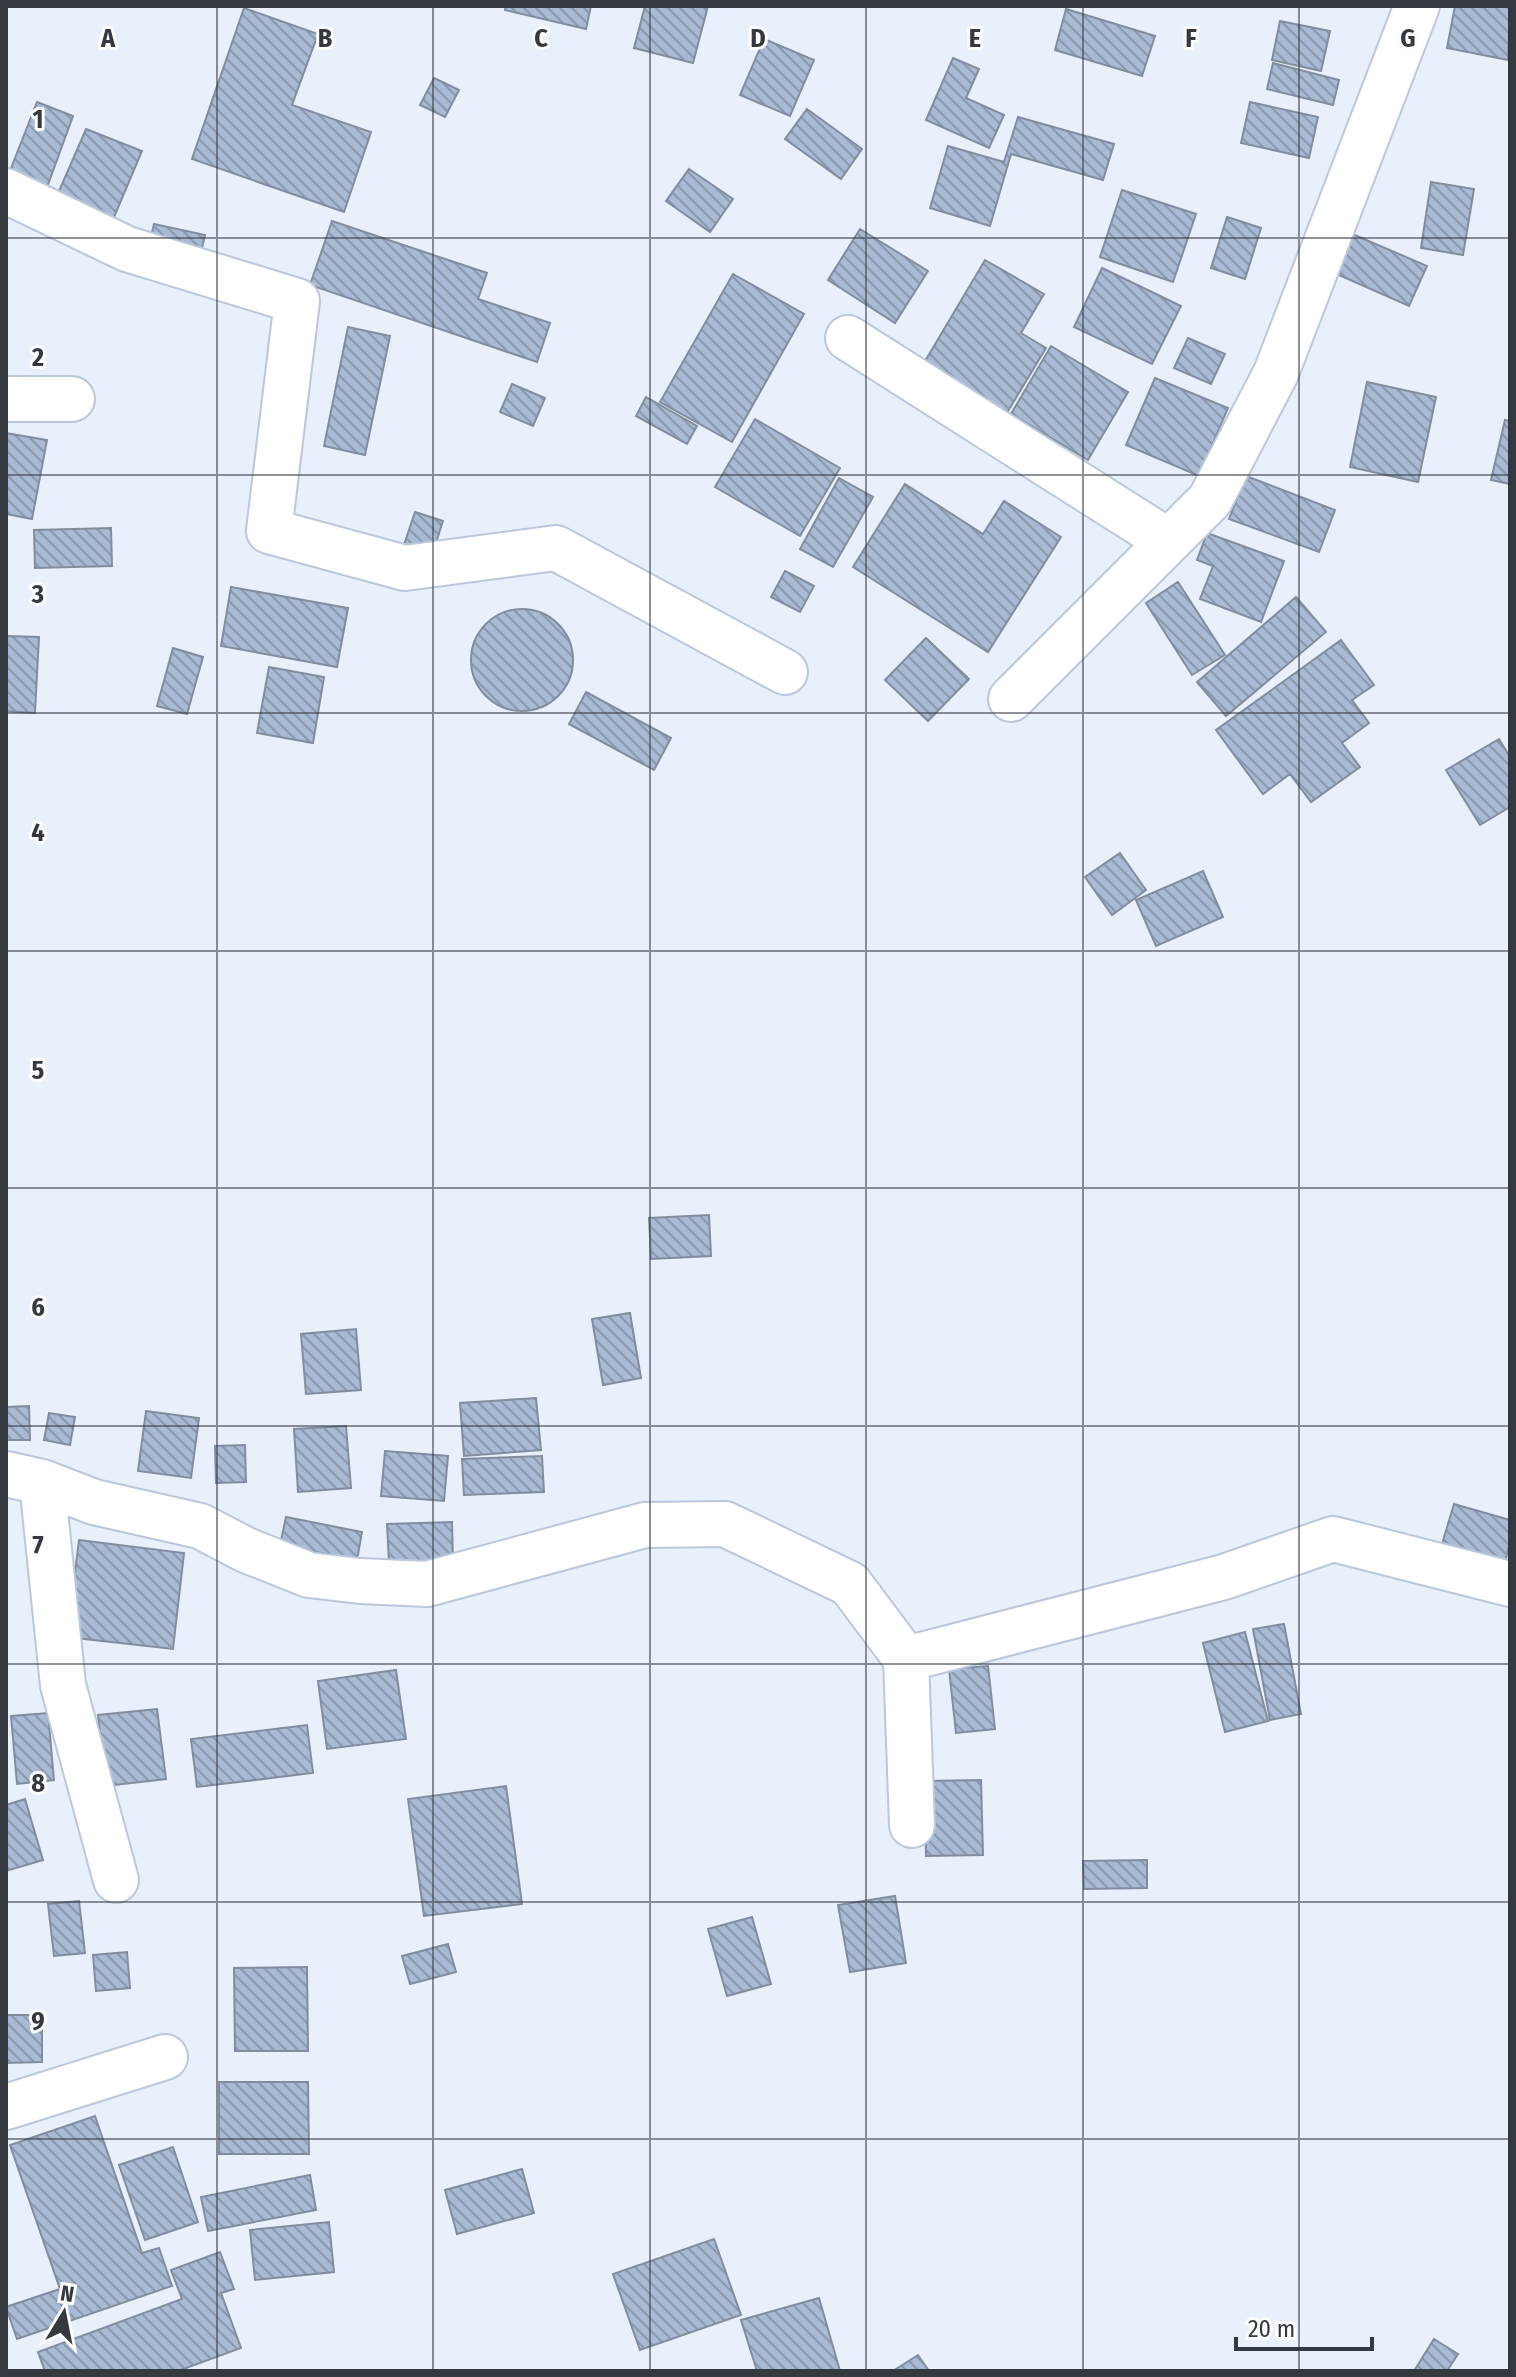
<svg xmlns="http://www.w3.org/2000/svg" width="1516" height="2377" font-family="'Fira Sans Condensed',sans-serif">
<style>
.building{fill:url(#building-back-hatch);stroke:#818d9e;stroke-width:2}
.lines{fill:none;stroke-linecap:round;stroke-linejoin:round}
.street-casing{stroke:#bbc7da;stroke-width:48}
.street{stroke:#fff;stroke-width:44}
.grid{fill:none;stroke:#343940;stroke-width:2;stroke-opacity:0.55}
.grid-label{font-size:26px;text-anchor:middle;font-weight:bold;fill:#343940;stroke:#fcfcfc;stroke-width:6;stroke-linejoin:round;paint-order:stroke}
</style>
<defs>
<pattern id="building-back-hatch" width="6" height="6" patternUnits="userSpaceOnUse" patternTransform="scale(2)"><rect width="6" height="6" fill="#a9bad4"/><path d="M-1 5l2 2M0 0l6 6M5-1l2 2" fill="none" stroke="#8a98ad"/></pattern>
</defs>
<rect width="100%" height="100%" fill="#e8f0fc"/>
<path class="building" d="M506 6H591L586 29 505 10Z
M645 6H708L693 63 634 48Z
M1455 6H1510L1508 60 1447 48Z
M244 8 318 34 292 105 371 132 344 212 192 159Z
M1066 9 1155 36 1142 76 1055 50Z
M1280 21 1330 31 1321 71 1272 60Z
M764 39 814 60 790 116 740 95Z
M953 58 979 69 966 98 1004 115 989 148 926 120Z
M1273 63 1339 80 1333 105 1267 89Z
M434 78 459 90 445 117 420 105Z
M37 102 73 116 46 190 8 176Z
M1250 102 1318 117 1309 158 1241 143Z
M807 109 862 149 841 179 785 139Z
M1018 117 1114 144 1103 180 1011 154 990 226 930 208 948 146 1004 162Z
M86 129 142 151 112 222 56 198Z
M689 169 733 199 710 232 666 201Z
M1431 182 1474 189 1463 255 1421 248Z
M1122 190 1196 214 1173 282 1100 257Z
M1227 217 1261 228 1245 279 1211 268Z
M332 221 487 273 478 299 550 323 537 362 310 285Z
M154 224 205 235 199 261 148 249Z
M860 229 928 271 895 323 828 280Z
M1350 233 1427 266 1409 306 1332 272Z
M985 260 1044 294 1021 333 1046 348 1005 416 921 368Z
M1102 268 1181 306 1152 364 1074 327Z
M733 274 804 314 732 442 660 402Z
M348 327 390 336 365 455 324 446Z
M1188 338 1225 354 1211 384 1174 368Z
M1051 346 1128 392 1088 460 1011 414Z
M1155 378 1228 408 1199 476 1126 445Z
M1367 382 1436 397 1418 482 1350 467Z
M512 384 545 398 533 426 500 412Z
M646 397 697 426 687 444 636 416Z
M755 419 840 468 800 536 715 487Z
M1505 420 1510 421V484L1491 480Z
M6 433 47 440 32 519 6 514Z
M1246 476 1335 510 1319 552 1229 519Z
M839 478 873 497 833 567 800 549Z
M905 484 983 534 1004 501 1061 537 988 652 853 567Z
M415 512 443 521 431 558 403 548Z
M111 528 112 566 35 568 34 530Z
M1207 533 1284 561 1261 622 1200 599 1213 566 1197 560Z
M785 571 814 586 800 612 771 597Z
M1178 582 1225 655 1192 675 1146 603Z
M231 587 348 608 337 667 221 646Z
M1296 597 1326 632 1226 716 1197 682Z
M471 660a51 51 0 1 1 102 0a51 51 0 1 1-102 0Z
M6 636 39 637 35 713 6 711Z
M926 638 969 679 928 721 885 680Z
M1341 640 1374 685 1352 700 1369 723 1342 743 1360 767 1311 802 1290 774 1263 794 1216 730Z
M173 648 203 657 187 714 157 706Z
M269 667 324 677 313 743 257 733Z
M586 692 671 738 654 770 569 724Z
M1499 739 1510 757V807L1480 825 1446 770Z
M1120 853 1146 890 1112 915 1085 877Z
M1203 871 1223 917 1156 946 1136 900Z
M709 1215 711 1256 651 1259 649 1218Z
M630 1313 641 1378 603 1385 592 1319Z
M356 1329 361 1390 306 1394 301 1334Z
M536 1398 541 1450 464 1456 460 1403Z
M29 1406 30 1440H6V1407Z
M146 1411 199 1418 191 1478 138 1471Z
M49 1413 75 1417 70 1445 44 1440Z
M346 1426 351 1488 298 1492 294 1429Z
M245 1445 246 1482 216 1483 215 1446Z
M385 1451 448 1456 444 1501 381 1496Z
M542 1456 544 1492 464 1495 462 1459Z
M1454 1504 1510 1520V1543L1502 1573 1439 1554Z
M286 1517 362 1532 357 1560 280 1545Z
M452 1522 453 1561 389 1563 387 1524Z
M79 1540 184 1553 173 1649 67 1637Z
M1284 1624 1301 1714 1270 1720 1253 1629Z
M1245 1632 1268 1721 1225 1732 1203 1643Z
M988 1666 995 1729 956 1733 949 1669Z
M396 1670 406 1739 327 1749 318 1681Z
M157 1709 166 1779 106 1786 98 1715Z
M48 1713 54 1780 17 1784 11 1716Z
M307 1725 313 1773 197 1787 191 1739Z
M981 1780 983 1855 926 1856 925 1781Z
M506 1786 522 1904 424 1916 408 1799Z
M25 1799 43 1860 6 1871V1805Z
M1147 1860V1888L1084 1889 1083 1861Z
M895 1896 906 1963 850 1972 838 1905Z
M79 1901 85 1953 54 1956 48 1904Z
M752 1917 771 1984 727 1996 708 1929Z
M448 1944 456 1972 410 1984 402 1956Z
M127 1952 130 1988 96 1991 93 1955Z
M307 1967 308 2051H235L234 1968Z
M6 2015H42V2062L6 2063Z
M219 2082H308L309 2154H219Z
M95 2116 142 2253 159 2248 172 2286 17 2339 6 2307 60 2289 10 2145Z
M173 2147 198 2222 145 2240 119 2165Z
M522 2169 534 2213 457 2234 445 2190Z
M310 2175 316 2210 208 2231 201 2197Z
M329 2222 334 2272 255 2280 250 2230Z
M714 2239 741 2315 640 2350 613 2274Z
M220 2252 234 2289 221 2293 241 2348 178 2371H45L38 2352 182 2299 171 2270Z
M819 2298 840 2371H757L741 2320Z
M1434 2339 1458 2354 1447 2371H1414Z
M918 2355 929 2371H893Z"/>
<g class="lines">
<defs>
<path id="street" d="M6 191 127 249 297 301 269 531 405 568 556 548 785 672
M848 338 1168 541
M6 399H72
M1011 699 1210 500 1276 373 1417 6
M6 1474 42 1482 94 1502 200 1526 246 1550 309 1575 360 1581 427 1584 645 1525 725 1524 850 1584 906 1659 912 1825
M42 1482 63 1685 116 1880
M906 1659 1224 1577 1333 1539 1510 1584
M6 2107 165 2057"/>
</defs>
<use href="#street" class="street-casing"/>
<use href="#street" class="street"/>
</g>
<path class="grid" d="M217 6V2371M433 6V2371M650 6V2371M866 6V2371M1083 6V2371M1299 6V2371M6 238H1510M6 475H1510M6 713H1510M6 951H1510M6 1188H1510M6 1426H1510M6 1664H1510M6 1902H1510M6 2139H1510"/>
<g class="grid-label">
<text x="108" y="47">A</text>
<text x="325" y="47">B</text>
<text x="541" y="47">C</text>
<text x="758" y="47">D</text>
<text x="975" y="47">E</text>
<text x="1191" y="47">F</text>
<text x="1408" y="47">G</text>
<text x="38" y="128">1</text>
<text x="38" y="366">2</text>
<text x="38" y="603">3</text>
<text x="38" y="841">4</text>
<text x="38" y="1079">5</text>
<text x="38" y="1316">6</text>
<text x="38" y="1554">7</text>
<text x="38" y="1792">8</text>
<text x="38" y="2030">9</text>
</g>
<rect width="1516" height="2377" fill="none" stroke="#343940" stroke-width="16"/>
<g transform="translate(64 2313) rotate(10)" stroke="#fcfcfc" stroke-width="6" paint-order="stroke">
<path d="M0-6L14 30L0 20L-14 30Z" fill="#343940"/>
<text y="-12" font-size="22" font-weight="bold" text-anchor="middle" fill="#343940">N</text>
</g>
<path d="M1236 2337v12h136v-12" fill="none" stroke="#343940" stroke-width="4"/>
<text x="1248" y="2337" font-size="24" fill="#343940" stroke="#fcfcfc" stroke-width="6" paint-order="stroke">20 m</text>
</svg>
